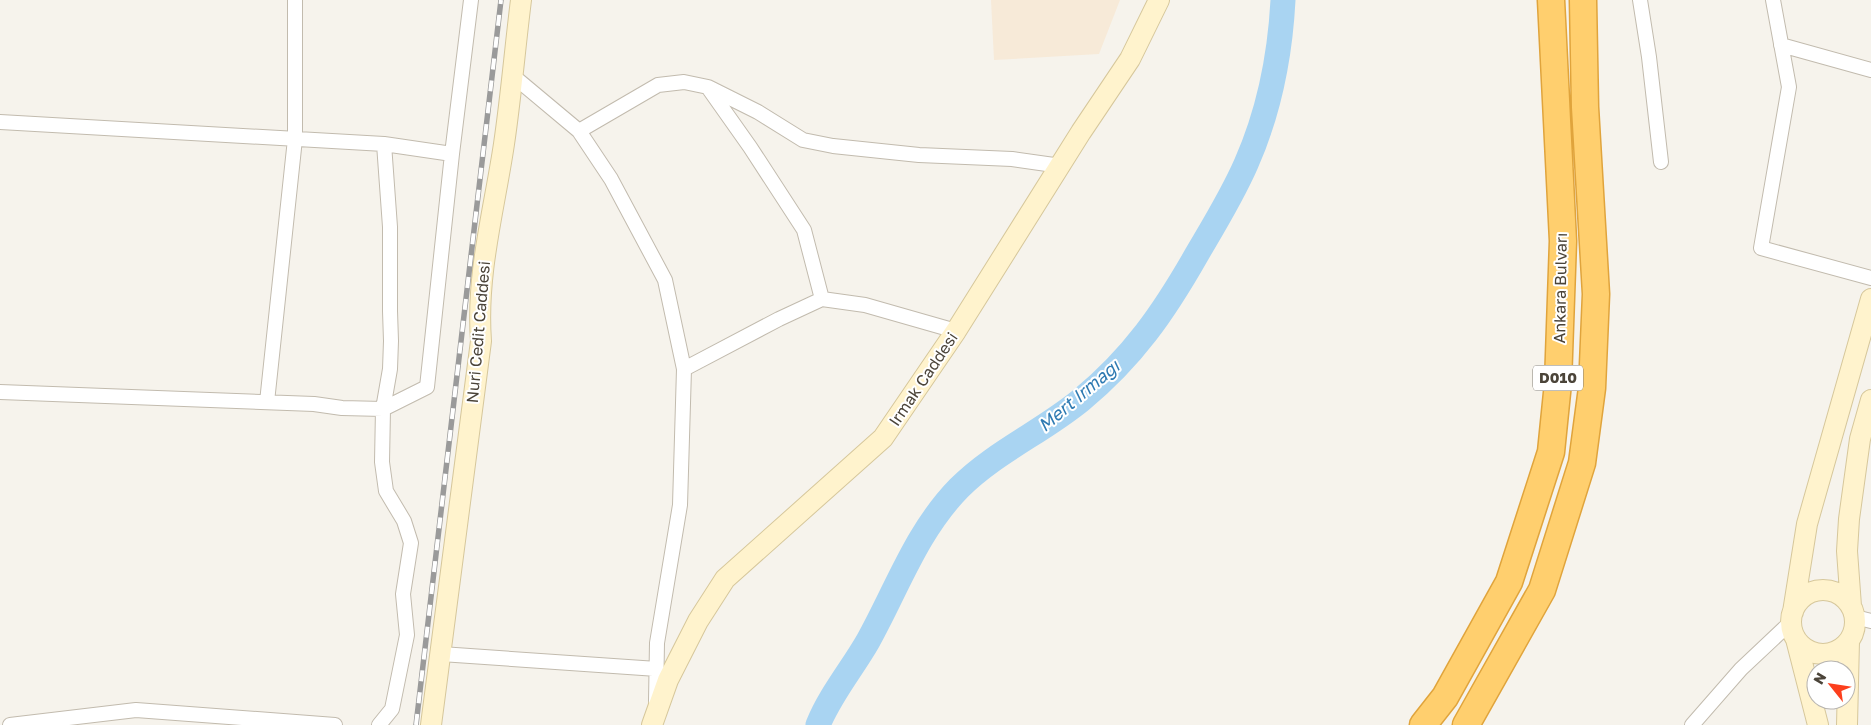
<svg xmlns="http://www.w3.org/2000/svg" width="1871" height="725" font-family="'Golos Text',sans-serif">
<style>
.commercial{fill:#f7ead8}
.lines{fill:none;stroke-linecap:round;stroke-linejoin:round}
.river{stroke:#a9d4f2;stroke-width:25}
.street-casing{stroke:#c2bbae;stroke-width:16}
.secondary-casing{stroke:#d6c79b;stroke-width:22}
.highway-casing{stroke:#e0a43c;stroke-width:29}
.street{stroke:#fff;stroke-width:14}
.secondary{stroke:#fff3cd;stroke-width:20}
.highway{stroke:#ffcf6e;stroke-width:26}
.rail-casing{stroke:#9a9a9a;stroke-width:5.5}
.rail{stroke:#fff;stroke-width:4;stroke-dasharray:11;stroke-linecap:butt}
.labels{text-anchor:middle;stroke-width:4;stroke-linejoin:round;paint-order:stroke}
.shield{fill:#fff;stroke:#817c74;stroke-width:1}
.shield-label{font-size:15px;font-weight:bold;fill:#4b4439}
.street-label{font-size:16px;fill:#4b4439;stroke:#fff}
.water-label{font-size:18px;font-style:italic;fill:#2e7ab2;stroke:#fff}
</style>
<rect width="100%" height="100%" fill="#f6f3ec"/>
<path class="commercial" d="M991 0H1120L1099 54 994 60Z"/>
<g class="lines">
<path class="river" d="M818 725C830 695 852 669 868 641 897 589 916 532 959 488 995 452 1042 432 1081 400 1133 357 1164 312 1197 254 1214 225 1232 196 1246 164 1269 112 1280 57 1283 0"/>
<defs>
<path id="street" d="M1640 0 1649 57 1661 162
M1773 0 1789 87 1761 248 1871 278
M1781 45 1871 70
M512 75 579 131 611 179 665 280 684 369 680 505 657 643 656 701
M709 89 750 147 804 230 822 299
M0 122 384 144
M579 131 658 85 684 82 708 87 758 112 803 140 833 146 919 155 1012 159 1061 166
M684 369 779 319 822 299 865 305 956 331
M0 392 314 404 342 408 383 409 427 387 452 154 471 0
M267 402 295 139V0
M1855 617 1871 621
M441 654 657 669
M10 725 136 710 335 725
M379 725 392 709 407 635 403 594 411 543 404 521 386 491 382 462 383 409 390 369 391 341 390 311V227L384 144 452 154
M1692 725 1741 669 1791 622"/>
<path id="secondary" d="M1791 622a32 32 0 1 1 64 0a32 32 0 1 1-64 0Z
M1851 606 1847 551 1849 519 1860 439 1871 400
M1793 612 1807 524 1871 299
M1796 639 1818 725
M431 725 481 341C476 274 494 211 504 144 511 97 515 48 521 0
M652 725 668 680 698 621 725 579 883 438 956 331 1081 132 1130 59 1159 0
M1847 725 1849 641"/>
<path id="highway" d="M1423 725 1445 697 1509 582 1551 452 1558 383 1563 241 1551 0
M1466 725 1542 590 1582 463 1592 388 1596 294 1585 107 1583 0"/>
</defs>
<use href="#street" class="street-casing"/>
<use href="#secondary" class="secondary-casing"/>
<use href="#highway" class="highway-casing"/>
<use href="#street" class="street"/>
<use href="#secondary" class="secondary"/>
<use href="#highway" class="highway"/>
<defs>
<path id="rail" d="M416 725 501 0"/>
</defs>
<use href="#rail" class="rail-casing"/>
<use href="#rail" class="rail"/>
</g>
<g class="labels">
<rect class="shield" x="1533" y="365.5" width="50" height="25" rx="4"/>
<g class="shield-label">
<text x="1558" y="383">D010</text>
</g>
<g class="street-label">
<text transform="translate(1560 288) rotate(-89)" y="6">Ankara Bulvarı</text>
<text transform="translate(478 332) rotate(-85)" y="6">Nuri Cedit Caddesi</text>
<text transform="translate(923 379) rotate(-56)" y="6">Irmak Caddesi</text>
</g>
<g class="water-label">
<text transform="translate(1079 396) rotate(-40)" y="6">Mert Irmağı</text>
</g>
</g>
<g transform="translate(1831 685) rotate(300)"><circle r="24" fill="#ffffff" stroke="#b7b4b0"/>
<path d="M0-4L9 19L0 12L-9 19Z" fill="#fc3f1d"/>
<text y="-8" font-size="14" font-weight="bold" text-anchor="middle" fill="#4b4439">N</text>
</g>
</svg>
